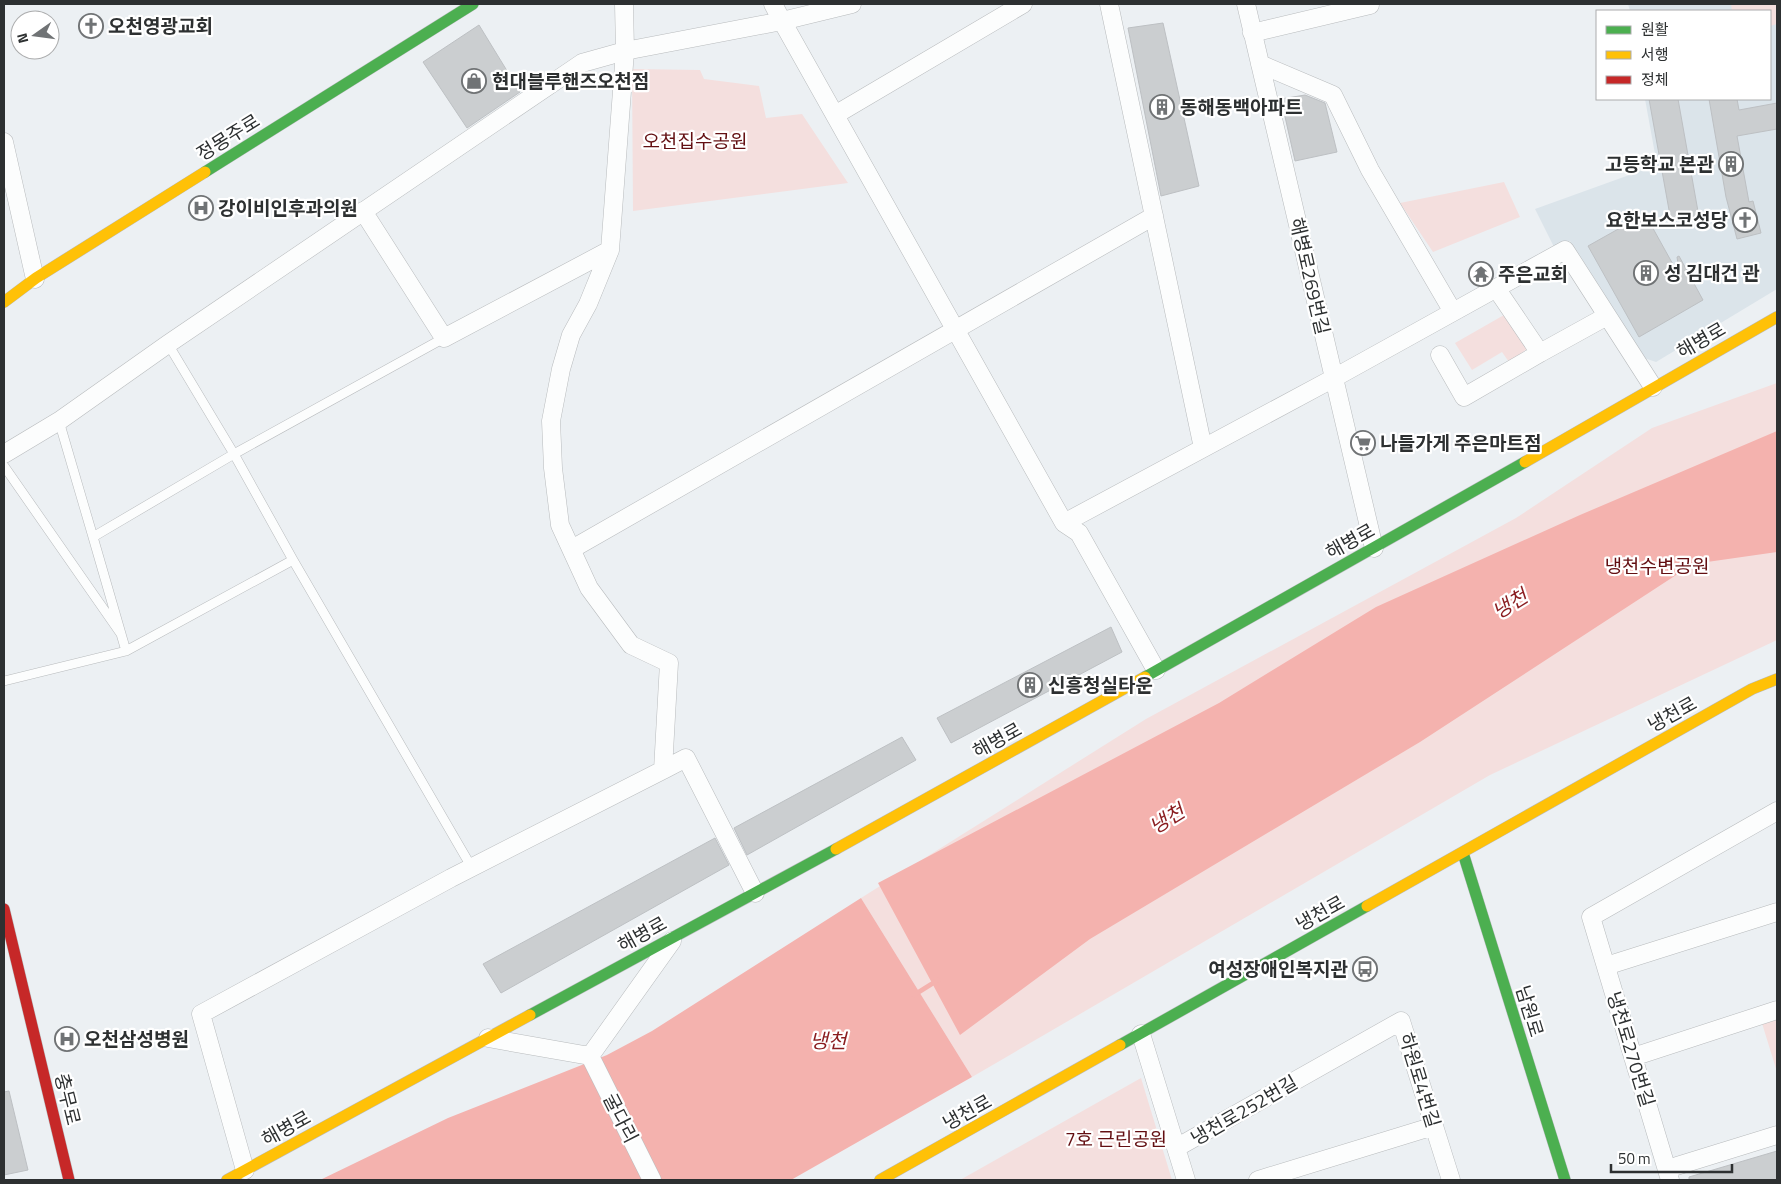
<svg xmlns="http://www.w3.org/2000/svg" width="1781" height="1184" font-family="'Titillium Web','Noto Sans KR',sans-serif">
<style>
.built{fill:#dbe4ea}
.green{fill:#f4dfde}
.water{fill:#f4b2ae}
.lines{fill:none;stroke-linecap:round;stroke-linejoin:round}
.stream{stroke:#f4b2ae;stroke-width:5}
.building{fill:#cbced0;stroke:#bdc0c3}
.lane-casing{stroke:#b8bbbd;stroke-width:10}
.street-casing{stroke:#b8bbbd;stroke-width:19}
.fast-casing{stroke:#b8bbbd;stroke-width:12}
.slow-casing{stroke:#b8bbbd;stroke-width:12}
.jam-casing{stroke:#b8bbbd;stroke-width:12}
.lane{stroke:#fcfdfd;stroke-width:9}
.street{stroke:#fcfdfd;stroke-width:18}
.fast{stroke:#4caf50;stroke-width:11}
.slow{stroke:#ffc107;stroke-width:11}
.jam{stroke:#c62828;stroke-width:11}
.labels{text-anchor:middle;stroke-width:4.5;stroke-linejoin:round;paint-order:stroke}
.poi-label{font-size:19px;font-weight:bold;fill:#2d3031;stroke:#fff;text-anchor:start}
.street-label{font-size:19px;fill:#2d3031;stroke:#fff}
.park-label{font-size:19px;fill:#630f12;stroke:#fff}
.water-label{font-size:20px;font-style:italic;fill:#8a1c1f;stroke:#fff}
</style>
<rect width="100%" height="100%" fill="#ecf0f3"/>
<path class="built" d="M1628 4H1777V289L1656 362 1641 357 1570 241 1554 247 1535 209 1657 165 1645 99H1770V11H1630Z"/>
<path class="green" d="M1731 4H1777V24L1770 26V11H1732Z
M632 69 700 70 704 79 759 86 766 118 802 114 848 183 633 211Z
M1504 182 1520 217 1433 252 1400 203Z
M1504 315 1527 349 1509 362 1502 352 1472 370 1455 343Z
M1777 383V640L1490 775 972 1077 861 898 1146 719 1516 518 1652 428Z
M1777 1015V1072L1761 1020Z
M1141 1078 1172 1180H960Z"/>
<path class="water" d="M1777 431V552L1693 564 1420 742 1090 939 960 1035 878 883 1219 703 1376 607 1580 515Z
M861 898 972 1077 791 1180H320L448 1118 607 1055 652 1031Z"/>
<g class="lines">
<path class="stream" d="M914 995 938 980"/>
</g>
<path class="building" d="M1163 23 1199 186 1161 196 1128 28Z
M479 25 520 92 467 128 423 62Z
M1305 95 1325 103 1337 152 1295 161 1281 99Z
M1649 99H1678L1699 217 1671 221Z
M1709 99H1737L1739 110 1777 103V129L1737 136 1749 202 1753 201 1761 233 1737 239 1726 197Z
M1645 214 1680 277 1677 257 1679 256 1703 300 1639 337 1588 246Z
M1111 627 1122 652 951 743 937 718Z
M902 737 916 760 747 855 734 828Z
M715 838 729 865 501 993 483 964Z
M9 1091 28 1170 4 1175V1092Z
M1777 1151V1180H1689V1177Z"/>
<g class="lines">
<defs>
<path id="lane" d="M168 344 234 454 293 560 472 868
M59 421 93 537 234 454 444 338
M4 466 121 634
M93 537 126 651
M4 681 126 651 293 560"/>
<path id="street" d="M624 4 625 51 782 21 1064 523 1334 378 1565 250 1653 387
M773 4 782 21 852 4
M1109 4 1203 448
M1246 4 1374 548
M1252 33 1370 5V4
M1260 64 1333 95 1370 170 1453 312
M835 115 1023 4
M4 142 35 279
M363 211 444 338 610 250
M1540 353 1607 316
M1440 355 1464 397 1540 353 1496 288
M4 454 59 421 168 344 582 63 625 51 610 250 588 304 571 335 561 369 551 421 553 468 560 525 589 588 631 645 669 663 663 770 451 878 201 1014 245 1170
M1064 523 1079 533 1156 670
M572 549 1154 216
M663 770 686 758 755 893
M1606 966 1777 912
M1141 1034 1186 1180
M488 1038 590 1056
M590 1056 672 941
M590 1056 652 1180
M1633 1057 1777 1010
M1176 1148 1401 1021 1451 1180
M1667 1169 1777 1135
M1258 1180 1434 1126
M1670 1180 1591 917 1777 811"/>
<path id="fast" d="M205 172 473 4
M1145 677 1525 462
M1463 853 1565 1180
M530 1015 836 849
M1120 1045 1367 906"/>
<path id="slow" d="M4 302 36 278 205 172
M1525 462 1777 317
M836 849 1145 677
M1367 906 1752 689 1777 679
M227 1180 530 1015
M880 1180 1120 1045"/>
<path id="jam" d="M4 909 69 1180"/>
</defs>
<use href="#lane" class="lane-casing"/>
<use href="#street" class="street-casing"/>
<use href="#fast" class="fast-casing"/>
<use href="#slow" class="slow-casing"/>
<use href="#jam" class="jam-casing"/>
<use href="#lane" class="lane"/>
<use href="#street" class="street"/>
<use href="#fast" class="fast"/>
<use href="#slow" class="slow"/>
<use href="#jam" class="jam"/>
</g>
<defs>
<symbol id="church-ring" viewBox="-11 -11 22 22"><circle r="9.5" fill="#fff" stroke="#707375" stroke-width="1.5"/><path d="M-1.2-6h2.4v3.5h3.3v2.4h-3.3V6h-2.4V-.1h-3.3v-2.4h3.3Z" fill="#707375"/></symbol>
<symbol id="shop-ring" viewBox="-11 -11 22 22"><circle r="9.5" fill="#fff" stroke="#707375" stroke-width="1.5"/><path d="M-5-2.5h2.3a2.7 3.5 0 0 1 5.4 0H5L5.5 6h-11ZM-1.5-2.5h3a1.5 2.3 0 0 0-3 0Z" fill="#707375"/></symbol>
<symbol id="building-ring" viewBox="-11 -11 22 22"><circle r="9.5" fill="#fff" stroke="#707375" stroke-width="1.5"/><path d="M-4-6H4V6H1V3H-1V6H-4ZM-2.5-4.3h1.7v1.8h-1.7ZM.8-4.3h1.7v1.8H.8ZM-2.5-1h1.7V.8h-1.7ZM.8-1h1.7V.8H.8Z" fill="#707375"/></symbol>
<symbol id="hospital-ring" viewBox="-11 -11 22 22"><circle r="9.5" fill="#fff" stroke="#707375" stroke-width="1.5"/><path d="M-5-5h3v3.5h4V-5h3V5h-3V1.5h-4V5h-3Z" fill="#707375"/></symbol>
<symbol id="temple-ring" viewBox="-11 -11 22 22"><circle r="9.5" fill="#fff" stroke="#707375" stroke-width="1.5"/><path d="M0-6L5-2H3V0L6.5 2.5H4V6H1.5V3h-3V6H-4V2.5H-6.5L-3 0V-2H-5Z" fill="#707375"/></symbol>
<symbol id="supermarket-ring" viewBox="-11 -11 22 22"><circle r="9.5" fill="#fff" stroke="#707375" stroke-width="1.5"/><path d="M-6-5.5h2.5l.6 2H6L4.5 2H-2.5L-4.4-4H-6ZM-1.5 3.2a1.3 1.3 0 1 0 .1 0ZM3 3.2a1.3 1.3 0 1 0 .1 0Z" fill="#707375"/></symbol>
<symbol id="bus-ring" viewBox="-11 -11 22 22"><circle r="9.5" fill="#fff" stroke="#707375" stroke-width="1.5"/><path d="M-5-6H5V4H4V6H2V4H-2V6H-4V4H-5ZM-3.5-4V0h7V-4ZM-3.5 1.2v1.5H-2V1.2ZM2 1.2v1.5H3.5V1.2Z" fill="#707375"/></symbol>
</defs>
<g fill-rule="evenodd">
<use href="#church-ring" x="77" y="12" width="28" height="28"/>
<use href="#shop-ring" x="460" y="67" width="28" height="28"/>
<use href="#building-ring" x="1148" y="93" width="28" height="28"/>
<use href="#building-ring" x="1717" y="150" width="28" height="28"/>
<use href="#hospital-ring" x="187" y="194" width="28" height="28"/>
<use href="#church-ring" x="1731" y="206" width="28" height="28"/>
<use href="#building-ring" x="1632" y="259" width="28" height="28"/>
<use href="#temple-ring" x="1467" y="260" width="28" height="28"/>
<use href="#supermarket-ring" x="1349" y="429" width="28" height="28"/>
<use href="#building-ring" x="1016" y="671" width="28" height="28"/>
<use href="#bus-ring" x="1351" y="955" width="28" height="28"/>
<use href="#hospital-ring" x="53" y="1025" width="28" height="28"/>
</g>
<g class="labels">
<g class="poi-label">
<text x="108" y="33">오천영광교회</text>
<text x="492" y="88">현대블루핸즈오천점</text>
<text x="1180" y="114">동해동백아파트</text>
<text x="1714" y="171" text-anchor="end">고등학교 본관</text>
<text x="218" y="215">강이비인후과의원</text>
<text x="1728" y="227" text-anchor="end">요한보스코성당</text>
<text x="1664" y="280">성 김대건 관</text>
<text x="1498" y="281">주은교회</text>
<text x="1380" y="450">나들가게 주은마트점</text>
<text x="1048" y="692">신흥청실타운</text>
<text x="1348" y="976" text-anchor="end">여성장애인복지관</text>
<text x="84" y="1046">오천삼성병원</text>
</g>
<g class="street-label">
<text transform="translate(228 137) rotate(-32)" y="7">정몽주로</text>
<text transform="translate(1310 276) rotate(77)" y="7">해병로269번길</text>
<text transform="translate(1701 340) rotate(-30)" y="7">해병로</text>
<text transform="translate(1350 541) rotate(-29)" y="7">해병로</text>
<text transform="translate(1672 714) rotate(-29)" y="7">냉천로</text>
<text transform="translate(997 740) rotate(-29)" y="7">해병로</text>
<text transform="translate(1320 913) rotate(-29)" y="7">냉천로</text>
<text transform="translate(642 934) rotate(-29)" y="7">해병로</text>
<text transform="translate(1530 1011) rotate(73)" y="7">남원로</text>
<text transform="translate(1631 1049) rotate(73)" y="7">냉천로270번길</text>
<text transform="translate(1420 1080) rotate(73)" y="7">하원로4번길</text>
<text transform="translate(68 1099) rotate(76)" y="7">충무로</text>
<text transform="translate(1244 1110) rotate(-30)" y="7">냉천로252번길</text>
<text transform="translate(967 1112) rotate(-29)" y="7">냉천로</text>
<text transform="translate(621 1118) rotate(63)" y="7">굴다리</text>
<text transform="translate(286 1128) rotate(-29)" y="7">해병로</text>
</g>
<g class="park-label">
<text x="695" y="148">오천집수공원</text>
<text x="1657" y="573">냉천수변공원</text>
<text x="1116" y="1146">7호 근린공원</text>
</g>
<g class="water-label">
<text transform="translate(1510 604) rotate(-32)" y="7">냉천</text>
<text transform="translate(1167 819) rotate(-32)" y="7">냉천</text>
<text x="828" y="1048">냉천</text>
</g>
</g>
<rect width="1781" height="1184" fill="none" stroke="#2d3031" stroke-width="10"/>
<rect x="1596" y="10" width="175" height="90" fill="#ffffff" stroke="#abacad"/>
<rect x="1606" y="26" width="25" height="8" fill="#4caf50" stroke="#abacad"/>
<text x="1641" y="35" font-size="15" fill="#2d3031">원활</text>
<rect x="1606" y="51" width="25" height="8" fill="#ffc107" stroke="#abacad"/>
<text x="1641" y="60" font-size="15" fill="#2d3031">서행</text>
<rect x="1606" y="76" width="25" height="8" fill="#c62828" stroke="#abacad"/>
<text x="1641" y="85" font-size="15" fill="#2d3031">정체</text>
<g transform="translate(35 35) rotate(256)"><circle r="24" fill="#ffffff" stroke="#abacad"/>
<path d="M0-4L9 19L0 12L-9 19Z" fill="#707375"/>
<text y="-8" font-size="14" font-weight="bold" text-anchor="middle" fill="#2d3031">N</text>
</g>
<path d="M1611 1164v8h121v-8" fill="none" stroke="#2d3031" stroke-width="2.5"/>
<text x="1618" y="1164" font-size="15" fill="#2d3031" stroke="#ffffff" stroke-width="4" paint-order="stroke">50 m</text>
</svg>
